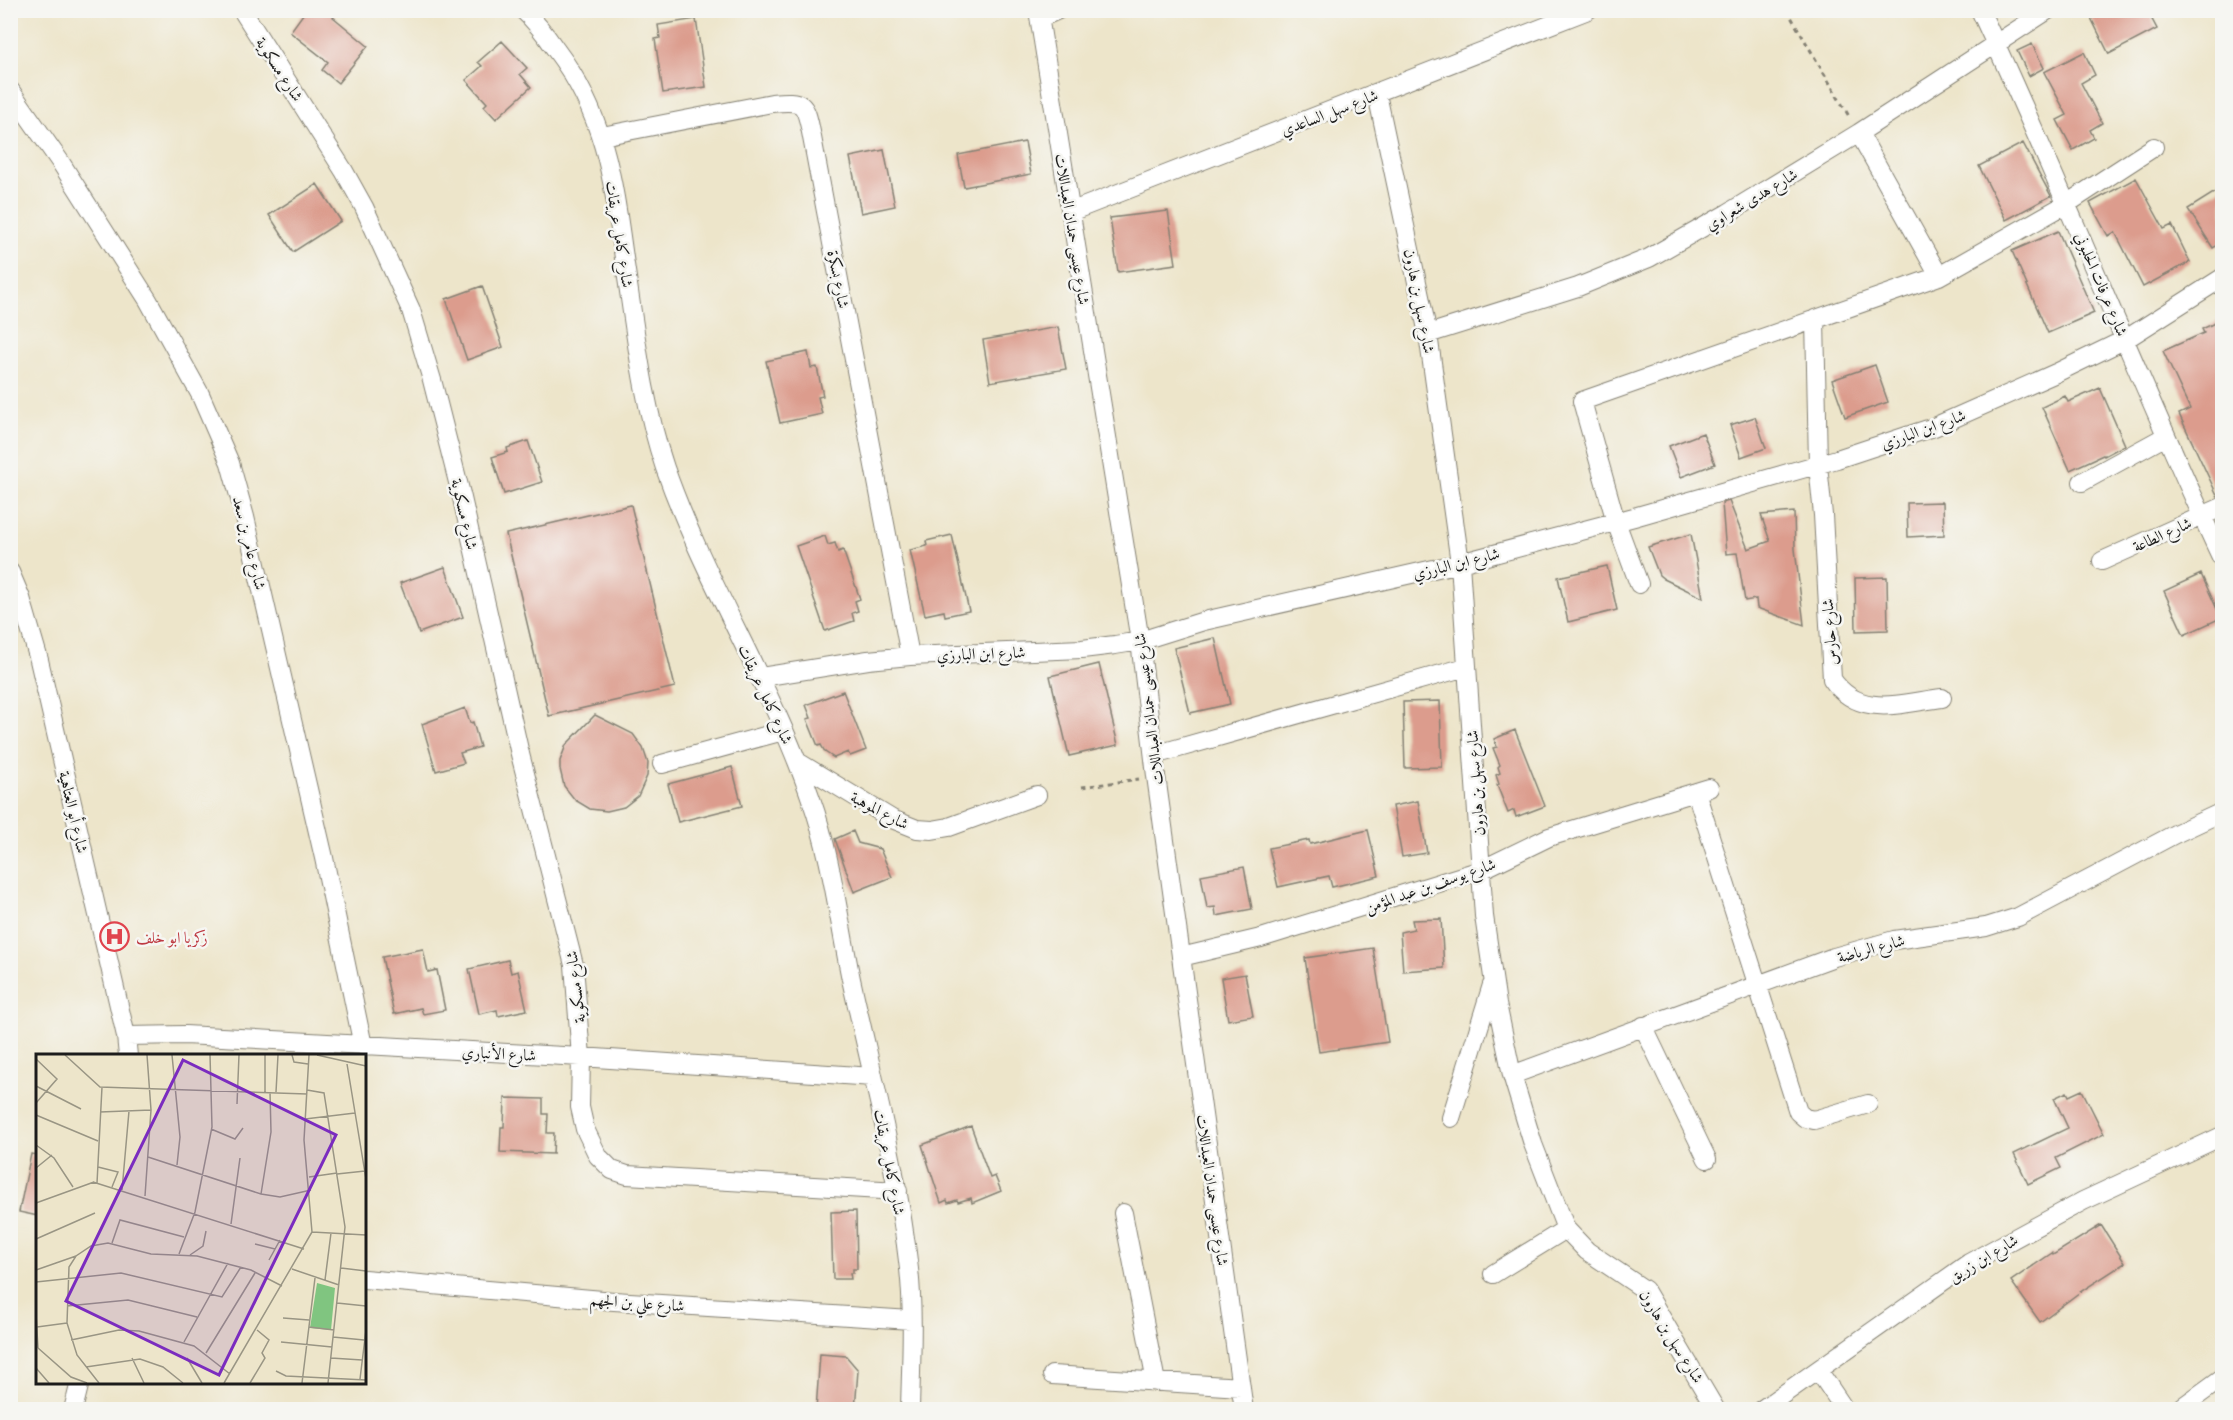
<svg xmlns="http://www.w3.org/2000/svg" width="2233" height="1420" font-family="'IM FELL Great Primer',Amiri,serif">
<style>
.building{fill:#dc9c8d}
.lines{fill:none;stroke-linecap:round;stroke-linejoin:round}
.minor-casing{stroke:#848073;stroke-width:20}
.path{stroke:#848073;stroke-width:3;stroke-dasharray:4.5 4.5;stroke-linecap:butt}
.minor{stroke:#fff;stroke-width:18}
.labels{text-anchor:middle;stroke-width:5;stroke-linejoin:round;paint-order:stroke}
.street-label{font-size:16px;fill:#1c1c1c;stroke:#f6f6f2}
.health-label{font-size:16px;fill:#be3a42;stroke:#f6f6f2;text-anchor:start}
.inset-road{fill:none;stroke:#999584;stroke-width:1.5}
.view{fill:#7b2cbf;fill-opacity:0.15;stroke:#7b2cbf;stroke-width:3}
.inset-edge{fill:none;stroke:#1c1c1c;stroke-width:3}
</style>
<rect width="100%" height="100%" fill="#f6f6f2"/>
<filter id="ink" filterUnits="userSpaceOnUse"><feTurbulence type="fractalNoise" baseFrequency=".0167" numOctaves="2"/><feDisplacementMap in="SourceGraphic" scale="12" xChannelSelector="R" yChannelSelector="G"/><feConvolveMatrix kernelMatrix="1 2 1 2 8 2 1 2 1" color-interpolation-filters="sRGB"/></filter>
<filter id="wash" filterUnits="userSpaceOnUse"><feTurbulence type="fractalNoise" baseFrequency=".008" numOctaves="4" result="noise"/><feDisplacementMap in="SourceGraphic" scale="24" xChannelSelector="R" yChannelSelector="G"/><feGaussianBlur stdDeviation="1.35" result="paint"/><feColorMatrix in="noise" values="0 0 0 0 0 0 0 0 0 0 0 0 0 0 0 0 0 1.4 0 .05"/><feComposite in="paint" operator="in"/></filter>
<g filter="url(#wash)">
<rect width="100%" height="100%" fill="#ede5ca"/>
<g id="blocks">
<path class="building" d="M306 10H339L333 17 368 46 338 83 322 70 328 62 290 32Z
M2101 10H2147L2157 29 2109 54 2090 16Z
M696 19 706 87 663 93 655 39 660 38 658 25Z
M502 41 527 68 520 74 531 87 496 119 484 106 487 103 466 80 482 66 478 62Z
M2032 44 2044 68 2029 76 2017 51Z
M2084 52 2095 75 2081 83 2102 123 2090 130 2094 138 2073 150 2057 120 2067 115 2044 72Z
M1025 142 1031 174 964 187 958 155Z
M2023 143 2051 196 2006 220 1979 166Z
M884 150 895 206 861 213 850 157Z
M2136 178 2164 229 2172 225 2190 262 2143 287 2115 232 2108 236 2090 203Z
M317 184 341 221 293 252 269 215Z
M2223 187V242L2213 248 2188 209Z
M1168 211 1176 264 1118 272 1110 218Z
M2058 231 2094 313 2048 333 2012 251Z
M482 286 503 347 467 360 446 299Z
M2223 319V496L2218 497 2179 414 2190 409 2163 351 2204 333 2202 329Z
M1058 327 1066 369 990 382 983 340Z
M808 352 811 368 817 367 823 396 818 397 822 414 780 423 766 361Z
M1875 365 1888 402 1845 417 1832 380Z
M2100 388 2125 445 2104 456 2103 455 2070 470 2042 407 2065 396 2068 402Z
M1755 417 1766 448 1741 457 1730 425Z
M1703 433 1715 464 1681 477 1669 446Z
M528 441 542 482 504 494 492 457 508 452 507 448Z
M1729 501 1748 549 1770 541 1761 515 1794 512 1795 549 1804 625 1757 608 1756 599 1745 601 1737 553 1726 554 1722 503Z
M1943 502 1944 535 1908 537 1907 503Z
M631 505 675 687 549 716 506 534Z
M1691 534 1703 598 1664 579 1659 575 1648 547Z
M952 535 969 611 945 616 944 611 925 615 910 550 927 546 926 541Z
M825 536 828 545 835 543 838 552 843 550 860 599 855 601 858 611 852 613 854 621 825 631 796 546Z
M1607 566 1617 610 1568 622 1558 577Z
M445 567 463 617 419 633 400 583Z
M2201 574 2221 618 2184 635 2164 591Z
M1887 577 1888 630 1856 631 1855 578Z
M1215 638 1230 704 1190 713 1174 648Z
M1099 664 1118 745 1069 756 1050 676Z
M843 691 866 750 850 756 848 752 834 758 825 752 821 745 818 746 807 719 811 718 806 705Z
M1440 701 1442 767 1405 768 1403 702Z
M465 708 470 723 473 722 480 747 460 753 464 763 436 771 422 724Z
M595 715 633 734 643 748 648 763 647 776 638 796 624 807 607 811 590 809 575 800 564 786 560 769V761L566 745Z
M1515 730 1545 806 1516 817 1514 810 1508 813 1497 785 1499 784 1496 775 1500 773 1498 767 1500 765 1493 748 1497 747 1494 739Z
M732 767 742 806 678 822 668 784Z
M1418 801 1427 853 1402 857 1393 806Z
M1368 830 1379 876 1332 887 1329 876 1278 887 1269 848 1309 840 1310 844Z
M853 831 858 843 880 849 892 877 854 892 835 839Z
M1244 867 1252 909 1216 916 1215 907 1207 908 1201 875Z
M1441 919 1444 968 1403 971 1400 932 1414 929 1412 920Z
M1373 948 1388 1042 1319 1052 1305 958Z
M423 949 428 972 437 970 445 1010 423 1014 421 1008 394 1014 382 957Z
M508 960 511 973 518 971 527 1010 498 1016 497 1010 479 1014 469 969Z
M1245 974 1253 1016 1228 1020 1221 978Z
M2082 1090 2104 1134 2056 1158 2061 1168 2028 1184 2014 1154 2068 1128 2054 1098 2067 1092 2069 1096Z
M505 1098 543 1099V1114H548L547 1133H554L553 1154 500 1152 501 1127H504Z
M971 1126 990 1178 995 1176 1001 1191 972 1203 971 1198 958 1202 957 1200 948 1203 947 1200 941 1203 922 1145Z
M31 1154 38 1155V1216L19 1212Z
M856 1211 857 1269H853V1273H850L851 1279H833L831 1212Z
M2101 1225 2125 1263 2080 1292 2040 1322 2011 1281 2052 1253 2053 1255Z
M820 1354 846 1356 858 1370 855 1410H816Z"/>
</g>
</g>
<g filter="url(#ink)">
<use href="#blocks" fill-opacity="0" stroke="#848073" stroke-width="1.5"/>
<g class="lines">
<defs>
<path id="minor" d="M242 10 344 171 364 207 411 310 432 380 462 498 520 754 574 965 581 1057 580 1107 585 1129 598 1156 612 1170 627 1175 898 1191
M523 10C536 22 546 35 556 50 605 115 613 179 624 258 635 328 642 400 665 468 705 582 772 685 811 799 831 854 839 921 851 979 872 1075 898 1171 909 1269 914 1315 911 1363 910 1410
M1038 10 1140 641 1156 776 1244 1410
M1980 10C2065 192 2137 378 2222 559
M1040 18 1058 10
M10 90 61 163 148 300 200 394 230 463 245 517 324 858 363 1046
M1377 94 1428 334 1460 563 1484 916 1497 1004 1512 1075 1533 1144 1566 1229 1587 1251 1645 1290 1716 1410
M1859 133 1939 276
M602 136 772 103C803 100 805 102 811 132L910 656
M1070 212 1588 10
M1815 319 1818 465 1823 515 1832 679C1859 719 1901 703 1942 698
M1428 334 1578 287 1649 258 1728 213 1859 133 2048 10
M2082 482 2166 436
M2102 561 2222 507
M10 572 21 598 39 660 126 1036 128 1056
M1639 584 1616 522 1582 401 1939 276 2068 203 2154 147
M761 677 868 660 910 656 1082 649 1115 645 1140 641 1204 621 1460 563 1634 517 1837 459 1934 427 2056 373 2126 339 2222 278
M1154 755 1466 667
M798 762 892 819 917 829 932 830 949 827 1037 795
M662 764 783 731
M1696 792 1798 1112 1805 1118 1814 1120 1868 1104
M1181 957 1261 938 1481 870 1549 837 1709 788
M1643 1026 1707 1159
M126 1036 185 1035 581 1057 873 1077
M1512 1075 1834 957 1894 940 1986 927 2018 917 2175 834 2222 812
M1451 1118 1492 985
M1123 1213 1156 1382
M1493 1274 1566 1229
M364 1279 614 1301 911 1320
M1818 1370 1845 1410
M1052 1375 1241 1387
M73 1410 80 1382
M1761 1410 1969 1263 2083 1201 2222 1136
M2178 1410 2222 1378"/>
</defs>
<use href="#minor" class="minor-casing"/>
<path class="path" d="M1787 10 1850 118
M1082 787 1139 779"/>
<use href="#minor" class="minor"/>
</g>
</g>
<defs>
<symbol id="hospital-ring" viewBox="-11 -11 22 22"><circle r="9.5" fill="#f6f6f2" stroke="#e0444e" stroke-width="1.5"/><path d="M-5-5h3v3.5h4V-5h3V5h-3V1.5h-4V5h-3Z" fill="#e0444e"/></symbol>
</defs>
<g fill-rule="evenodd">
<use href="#hospital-ring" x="98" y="920" width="33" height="33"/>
</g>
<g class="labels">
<g class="street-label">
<text transform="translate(280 69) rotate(57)" y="6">شارع مسكوية</text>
<text transform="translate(1329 112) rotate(-21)" y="6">شارع سهل الساعدي</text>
<text transform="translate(1751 199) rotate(-31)" y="6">شارع هدى شعراوي</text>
<text transform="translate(1073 229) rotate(81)" y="6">شارع عيسى حمدان العبداللات</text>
<text transform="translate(620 234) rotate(81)" y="6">شارع كامل عريقات</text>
<text transform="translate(839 279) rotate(79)" y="6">شارع بسكرة</text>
<text transform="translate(2102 284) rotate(67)" y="6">شارع عرفات الحلبوني</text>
<text transform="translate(1420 301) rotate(79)" y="6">شارع سهل بن هارون</text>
<text transform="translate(1923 429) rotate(-20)" y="6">شارع ابن البارزي</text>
<text transform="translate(465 514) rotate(77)" y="6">شارع مسكوية</text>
<text transform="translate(2162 534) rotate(-24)" y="6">شارع الطاعة</text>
<text transform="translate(250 543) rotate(76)" y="6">شارع عامر بن سعد</text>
<text transform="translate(1456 563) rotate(-14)" y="6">شارع ابن البارزي</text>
<text transform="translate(1829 632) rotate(-94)" y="6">شارع حارس</text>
<text transform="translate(981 653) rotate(-2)" y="6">شارع ابن البارزي</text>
<text transform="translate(766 694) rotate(65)" y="6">شارع كامل عريقات</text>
<text transform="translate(1148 709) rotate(-97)" y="6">شارع عيسى حمدان العبداللات</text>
<text transform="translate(1475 783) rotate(-94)" y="6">شارع سهل بن هارون</text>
<text transform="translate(880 810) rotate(28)" y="6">شارع الموهبة</text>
<text transform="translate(74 812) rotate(77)" y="6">شارع أبو العتاهية</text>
<text transform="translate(1430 885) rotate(-19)" y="6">شارع يوسف بن عبد المؤمن</text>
<text transform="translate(1871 948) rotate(-15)" y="6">شارع الرياضة</text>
<text transform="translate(575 987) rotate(-97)" y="6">شارع مسكوية</text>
<text transform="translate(499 1053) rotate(3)" y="6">شارع الأنباري</text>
<text transform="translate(890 1162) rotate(79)" y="6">شارع كامل عريقات</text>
<text transform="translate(1213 1190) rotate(82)" y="6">شارع عيسى حمدان العبداللات</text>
<text transform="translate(1983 1258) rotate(-31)" y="6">شارع ابن زريق</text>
<text transform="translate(637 1302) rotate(4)" y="6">شارع علي بن الجهم</text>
<text transform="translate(1672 1336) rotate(58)" y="6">شارع سهل بن هارون</text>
</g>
<g class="health-label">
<text x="136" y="943">زكريا ابو خلف</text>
</g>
</g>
<g transform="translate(36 1054)">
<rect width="330" height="330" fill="#ede5ca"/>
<path d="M281 229 299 234 295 276 274 274Z" fill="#80c580"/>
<path class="inset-road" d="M29 1 64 33 271 40M136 1 144 83 141 111M256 1 258 8 272 10M281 1 330 12M0 5 21 25 0 49M311 10 330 125M0 32 45 55M271 36 288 39 309 173 292 329M229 38V1M240 38 242 1M201 50 203 1M64 58 115 56M0 61 62 87M269 65 319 59M175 75 199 85 207 74M0 91 18 104 37 133M112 103 225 140 244 143 275 136M62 113 82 118 76 133M0 114 16 101M301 120 329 117M273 123 301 119M57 128 268 195M61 129 66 33M86 136 93 57M225 140 235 78 234 38M109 142 115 56 111 1M0 149 58 128M195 170 204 104M276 178 330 181M0 185 59 159M76 189 84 166 148 183M219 190 239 195M143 200 159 158 176 73 174 1M154 201 167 192 170 177M233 206 244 186M305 214 330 217M256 215 303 231M0 216 40 202M289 226 295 179M0 228 85 219 186 243 205 213M301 249 330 252M31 252 92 246 161 263M0 260 2 294M247 264 273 266M1 273 31 269M273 273 298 276M297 283 328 286M35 286 83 276 103 277 158 292 194 320M148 288 192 209M245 288 296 293M2 294 35 323 51 329M170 299 219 219M96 304 108 329M151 304 166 329M295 304 326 306M50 313 104 305 127 313 147 329M0 314 13 329M240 317 250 322 330 326M324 325 330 276M63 329 41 301 31 269 33 213 40 202 55 192 72 189 115 200 161 202 215 216 246 232M188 329 276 178 268 86 273 1M214 329 229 304 226 299 233 286 221 276M266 329 279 224"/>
<path class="view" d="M147 6 300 81 183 321 30 247Z"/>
<rect width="330" height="330" class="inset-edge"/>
</g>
<rect width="2233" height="1420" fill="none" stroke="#f6f6f2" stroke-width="36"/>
</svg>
